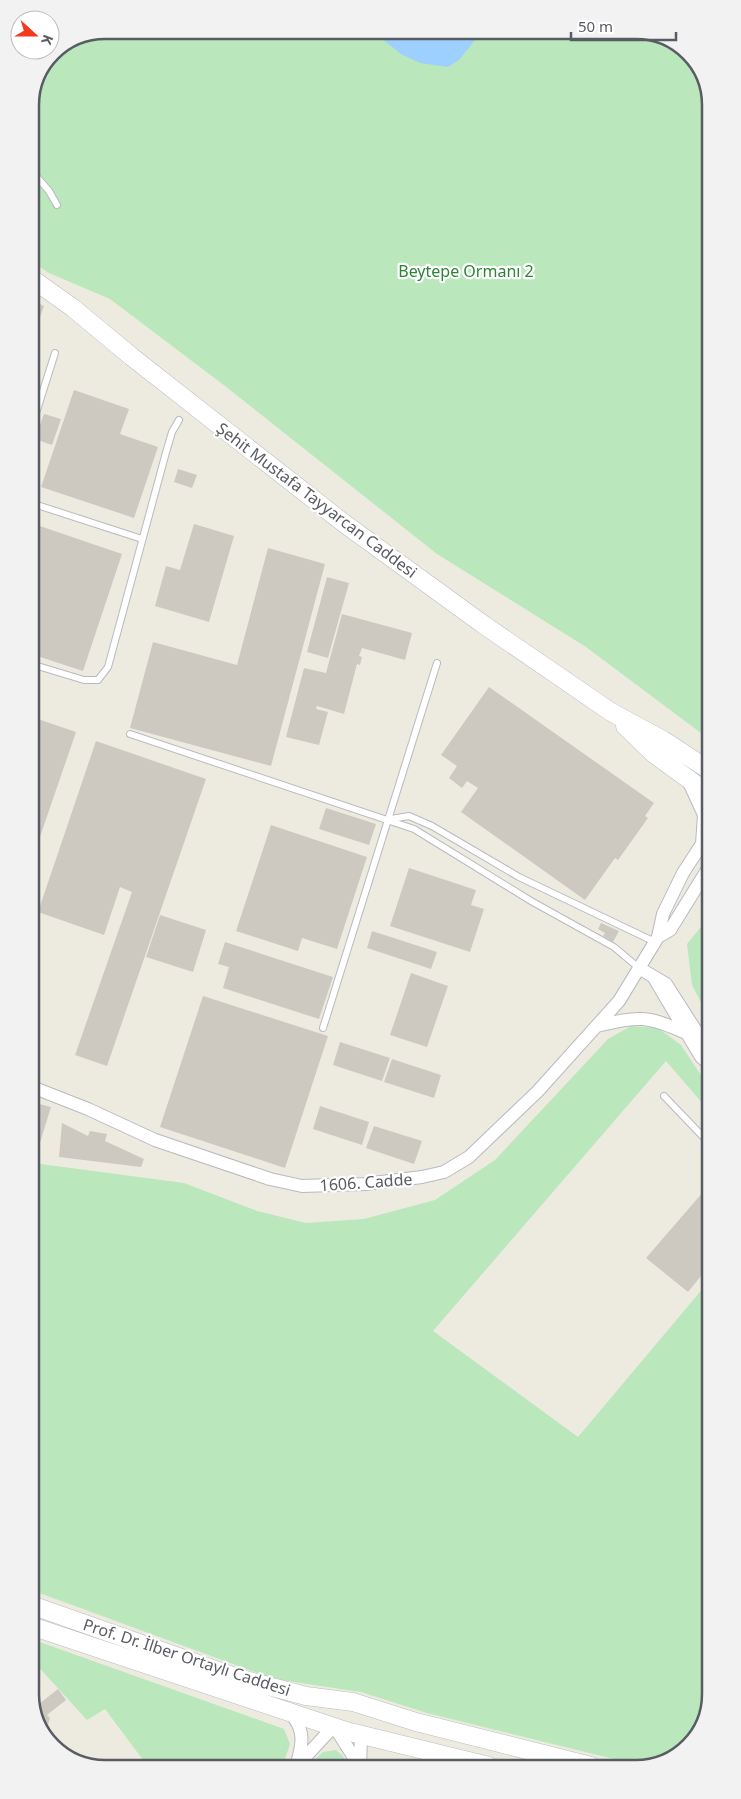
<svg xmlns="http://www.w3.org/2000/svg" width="741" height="1799" font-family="'Noto Sans',sans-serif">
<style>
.green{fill:#bae7bc}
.water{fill:#9ed0ff}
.building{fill:#cdc9c1}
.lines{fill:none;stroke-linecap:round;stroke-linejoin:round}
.lane-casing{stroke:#b8bac0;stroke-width:8}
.street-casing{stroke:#b8bac0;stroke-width:14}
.secondary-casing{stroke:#b9bcc3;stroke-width:19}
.lane{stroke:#fff;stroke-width:6}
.street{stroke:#fff;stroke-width:12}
.secondary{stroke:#fff;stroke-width:18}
.labels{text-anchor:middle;stroke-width:4.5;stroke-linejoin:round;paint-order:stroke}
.park-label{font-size:16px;fill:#2e8436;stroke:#fff}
.street-label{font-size:16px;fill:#595c62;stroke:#fff}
.rim{fill:none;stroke:#595c62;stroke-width:2.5}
</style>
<rect width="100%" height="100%" fill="#edebe0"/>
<path class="green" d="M105 30H641L682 46 707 81 709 739 586 647 437 554 225 386 110 299 49 273 31 261 30 100 52 52Z
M709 917V1018L692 985 687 944Z
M631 1026 658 1028 681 1045 710 1089V1112L666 1061 433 1331 578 1437 710 1280 711 1694 696 1739 660 1765H638L427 1713 361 1692 274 1679 34 1591 33 1163 184 1183 257 1211 306 1223 364 1219 435 1200 495 1160 608 1039Z
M34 1640 284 1729 290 1744 282 1768H149L105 1709 87 1720 34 1662Z
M336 1750 343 1756 349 1767H307L323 1752Z"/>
<path class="water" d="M382 30H483L459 60 448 67 420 63 401 54 381 38Z"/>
<path class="building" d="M31 300 44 306 31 343Z
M31 347 38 350 31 371Z
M74 390 129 409 120 434 158 447 134 518 41 487Z
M44 414 61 419 52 445 35 439Z
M178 469 197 475 192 488 174 482Z
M34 524 122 554 83 671 31 654V532Z
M194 524 234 536 209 622 155 606 166 566 180 570Z
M268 548 325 564 271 766 130 728 153 642 237 665Z
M327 577 349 583 328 658 307 652Z
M342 614 412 633 405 660 362 648 359 656 362 657 360 665 357 664 344 714 317 706 316 709 328 712 319 745 286 737 304 668 326 673Z
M489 687 654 803 645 816 648 818 618 860 615 858 585 900 461 812 478 788 467 781 462 788 449 778 457 766 441 755Z
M32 717 76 732 32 860Z
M96 741 206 779 107 1066 75 1055 132 892 120 887 104 935 38 912Z
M326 808 376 824 369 845 319 829Z
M271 825 367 857 337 949 302 938 298 951 236 931Z
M409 868 476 890 471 905 484 909 470 952 390 926Z
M160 915 206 930 193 972 146 957Z
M601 923 619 931 613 942 603 936 605 933 598 929Z
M372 931 437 952 431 969 367 948Z
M225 942 333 977 319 1019 223 988 229 967 218 964Z
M411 973 448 986 427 1047 390 1035Z
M203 996 328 1036 285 1168 160 1127Z
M340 1042 390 1058 382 1081 333 1065Z
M392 1059 441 1075 434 1098 384 1082Z
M32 1102 51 1107 35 1159H33Z
M320 1106 369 1122 362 1145 313 1129Z
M62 1123 88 1136 90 1131 107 1134 105 1141 144 1159 141 1167 59 1157Z
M374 1126 422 1141 414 1164 366 1148Z
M710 1184V1265L688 1292 646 1258Z
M58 1689 66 1700 47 1715 50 1718 48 1725 43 1730 34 1718V1703L39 1704Z"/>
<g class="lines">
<defs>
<path id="lane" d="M30 169 49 191 57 205
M31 429 55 353
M31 503 142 539
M31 664 84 680H98L108 667 165 456 172 432 179 420
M130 734 414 829 531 901 614 947 639 968
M391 819 409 816 432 826 519 877 655 942
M323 1028 437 663
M664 1096 710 1144"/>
<path id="street" d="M688 780 704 815 702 844
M658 937 670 930 709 867
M639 968 666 984 709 1051
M654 978 701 1057 709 1064
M597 1026C640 1016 646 1015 686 1033
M32 1087 88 1109 155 1140 270 1179 302 1186 365 1184 422 1177 444 1172 469 1157 538 1091 619 1001 658 937 663 914 683 873 709 833
M290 1713C305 1729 303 1743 297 1763
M360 1767 361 1736
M295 1768 334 1726 360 1767"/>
<path id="secondary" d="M31 278 73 308 132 357 345 524 484 625 611 712 663 740 709 770
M625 726 654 754 709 794
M34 1606 238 1678 306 1696 353 1702 416 1722 591 1766
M34 1627 346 1731 489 1766"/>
</defs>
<use href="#lane" class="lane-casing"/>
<use href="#street" class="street-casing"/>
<use href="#secondary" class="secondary-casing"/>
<use href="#lane" class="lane"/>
<use href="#street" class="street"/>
<use href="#secondary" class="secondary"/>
</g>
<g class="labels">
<g class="park-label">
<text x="466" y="277">Beytepe Ormanı 2</text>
</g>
<g class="street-label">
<text transform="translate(317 500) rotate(37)" y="6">Şehit Mustafa Tayyarcan Caddesi</text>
<text transform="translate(366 1182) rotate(-4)" y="6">1606. Cadde</text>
<text transform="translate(187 1657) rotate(18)" y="6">Prof. Dr. İlber Ortaylı Caddesi</text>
</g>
</g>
<path d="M0 0H741V1799H0ZM105 39H636A66 66 0 0 1 702 105V1694A66 66 0 0 1 636 1760H105A66 66 0 0 1 39 1694V105A66 66 0 0 1 105 39Z" fill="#f2f2f2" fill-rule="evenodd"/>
<path class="rim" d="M105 39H636A66 66 0 0 1 702 105V1694A66 66 0 0 1 636 1760H105A66 66 0 0 1 39 1694V105A66 66 0 0 1 105 39Z"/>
<g transform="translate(35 35) rotate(111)"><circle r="24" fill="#ffffff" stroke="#bdbec0"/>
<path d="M0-4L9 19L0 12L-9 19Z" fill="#f5391e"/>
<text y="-8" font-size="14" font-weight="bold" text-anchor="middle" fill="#595c62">K</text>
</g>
<path d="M571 32v8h105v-8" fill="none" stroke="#595c62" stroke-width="2.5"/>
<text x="578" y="32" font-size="15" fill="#595c62" stroke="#ffffff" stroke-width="4" paint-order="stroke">50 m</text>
</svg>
